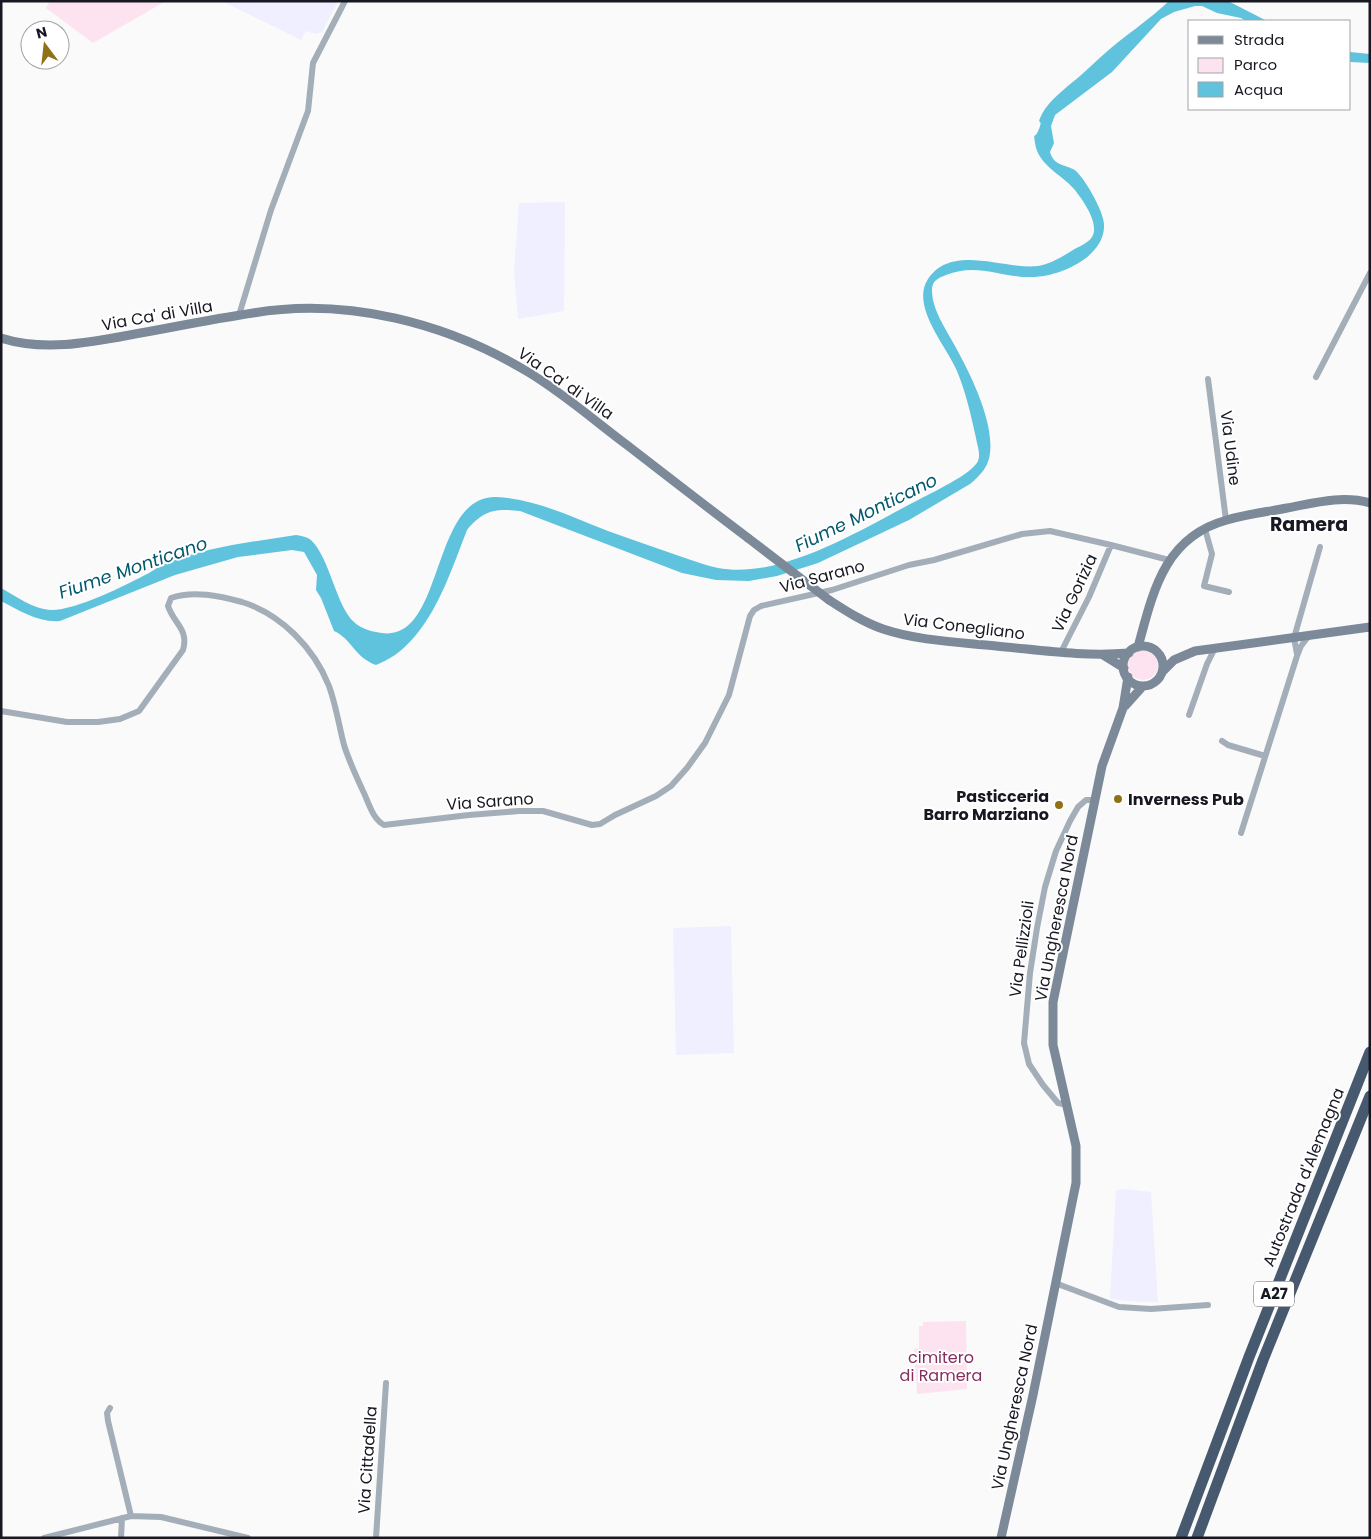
<svg xmlns="http://www.w3.org/2000/svg" width="1371" height="1539" font-family="Poppins,sans-serif">
<style>
.built{fill:#efefff}
.green{fill:#fde3ef}
.water{fill:#5fc3de}
.lines{fill:none;stroke-linecap:round;stroke-linejoin:round}
.street{stroke:#a4aeb8;stroke-width:6}
.secondary{stroke:#7b8999;stroke-width:9}
.highway{stroke:#46596e;stroke-width:11}
.secondary-bridge{stroke:#7b8999;stroke-width:9}
.poi-dot{fill:#917117;stroke:#fff;stroke-width:2}
.labels{text-anchor:middle;stroke-width:4;stroke-linejoin:round;paint-order:stroke}
.shield{fill:#fff;stroke:#5d5d65;stroke-width:1}
.shield-label{font-size:15px;font-weight:bold;fill:#181823}
.street-label{font-size:16px;fill:#181823;stroke:#fff}
.poi-label{font-size:16px;font-weight:bold;fill:#181823;stroke:#fff;text-anchor:end}
.park-label{font-size:16px;fill:#852e5e;stroke:#fff}
.water-label{font-size:18px;font-style:italic;fill:#00596d;stroke:#fff}
.quarter-label{font-size:19px;font-weight:bold;fill:#181823;stroke:#fff}
</style>
<rect width="100%" height="100%" fill="#fafafa"/>
<path class="built" d="M222 1H338L322 32 317 34 306 31 301 40Z
M565 202 564 311 518 319 514 270 519 203Z
M731 926 734 1053 676 1055 673 928Z
M1127 1189 1151 1192 1158 1302H1139L1110 1299 1116 1190Z"/>
<path class="green" d="M50 1H166L93 43 46 8Z
M1128 665a15 15 0 1 1 30 0a15 15 0 1 1-30 0Z
M966 1321 967 1389 917 1394 914 1349 919 1348V1326H923V1322Z"/>
<path class="water" d="M1169 1H1228L1267 21H1246L1241 18 1217 13 1202 6H1195L1174 12 1161 19 1112 72 1055 115 1051 126 1054 143 1050 152C1054 165 1062 164 1073 169 1083 174 1104 212 1104 224 1106 257 1059 277 1032 277 1002 278 977 262 946 275 938 278 932 281 932 290 932 310 946 329 955 346 970 373 994 421 990 453 989 466 980 476 970 484L909 520 818 563 777 576 749 581 716 580 682 573 520 511C496 508 483 510 467 530 449 576 428 646 376 665 354 657 352 639 334 631L321 598 316 590 317 575 304 552 292 550 238 557 175 575 60 621C39 623 20 611 1 601V588C16 596 33 609 50 610 75 611 126 585 149 573 154 570 158 567 162 565 205 547 251 542 296 535 302 536 307 537 311 540 330 558 336 606 354 622 361 629 373 632 382 633 445 642 430 494 497 497 535 499 572 517 608 531 634 540 661 550 688 559 698 562 708 566 718 568 783 580 863 528 920 499 933 492 972 474 978 461 981 454 977 445 976 438 971 415 966 393 957 371 947 347 910 306 928 279 952 243 1004 270 1038 266 1050 264 1062 257 1073 250 1078 247 1088 243 1092 237 1100 224 1083 200 1074 189 1061 174 1038 165 1035 143 1033 131 1035 140 1039 129 1044 116 1035 128 1042 114 1049 100 1067 87 1080 76 1088 69 1095 62 1103 55 1124 36 1148 21 1169 1Z
M1350 52 1370 54V63L1350 62Z"/>
<g class="lines">
<path class="street" d="M239 315 271 210 308 111 313 63 345 1
M1316 377 1370 273
M1208 379 1226 520
M1205 529 1212 554 1204 586 1229 592
M1061 652 1089 597 1111 545
M1297 654 1294 638 1320 547
M1 711 67 722H98L120 719 139 711 183 650C189 629 174 624 168 606L171 598C193 590 220 596 242 602 281 614 314 648 329 686 336 705 339 726 344 745 349 761 356 776 363 791 369 803 372 818 384 825L469 815 519 811H543L592 825 600 824 615 815 656 796 671 786 687 768 705 743 729 695 750 616 754 610 761 606 832 590 909 565 934 560 1022 534 1050 531 1111 545 1169 560
M1189 715 1207 664 1215 648
M1222 741 1228 745 1265 756
M1241 833 1297 656 1301 646 1308 637
M1068 1105 1058 1103 1043 1085 1029 1064 1024 1043 1030 973 1037 928 1045 887 1056 851 1070 821 1078 807 1086 800H1096
M1055 1283 1119 1307 1151 1309 1208 1305
M110 1408 107 1413 108 1421 131 1516
M44 1538 131 1516 161 1517 248 1538
M121 1538 122 1518
M376 1538 386 1383"/>
<path class="secondary" d="M1 338C45 352 92 342 135 334 174 327 213 319 253 313 347 297 447 323 528 372 563 393 595 421 627 445 667 476 707 507 748 538
M829 600C846 611 863 622 883 629 919 641 958 642 996 646 1040 650 1084 657 1129 653
M1123 666a20 20 0 1 1 40 0a20 20 0 1 1-40 0Z
M1138 647C1153 592 1164 537 1227 520 1246 514 1267 512 1287 508 1314 503 1342 495 1370 503
M1103 655 1124 668
M1162 672 1174 660 1195 651 1370 627
M1125 706 1143 686
M1001 1538 1033 1395 1076 1183V1146L1053 1045V1002L1102 766 1123 708 1128 677"/>
<path class="highway" d="M1181 1538 1249 1357 1370 1052
M1197 1538 1263 1360 1370 1096"/>
<path class="secondary-bridge" d="M748 538 829 600"/>
</g>
<g class="poi-dot">
<circle cx="1118" cy="799" r="5"/>
<circle cx="1059" cy="805" r="5"/>
</g>
<g class="labels">
<rect class="shield" x="1254" y="1281.5" width="40" height="25" rx="4"/>
<g class="shield-label">
<text x="1274" y="1299">A27</text>
</g>
<g class="street-label">
<text transform="translate(157 315) rotate(-10)" y="6">Via Ca' di Villa</text>
<text transform="translate(566 383) rotate(35)" y="6">Via Ca' di Villa</text>
<text transform="translate(1231 448) rotate(83)" y="6">Via Udine</text>
<text transform="translate(822 576) rotate(-15)" y="6">Via Sarano</text>
<text transform="translate(1074 593) rotate(-65)" y="6">Via Gorizia</text>
<text transform="translate(964 626) rotate(7)" y="6">Via Conegliano</text>
<text transform="translate(490 801) rotate(-4)" y="6">Via Sarano</text>
<text transform="translate(1056 918) rotate(-79)" y="6">Via Ungheresca Nord</text>
<text transform="translate(1021 949) rotate(-82)" y="6">Via Pellizzioli</text>
<text transform="translate(1303 1177) rotate(-68)" y="6">Autostrada d'Alemagna</text>
<text transform="translate(1014 1407) rotate(-78)" y="6">Via Ungheresca Nord</text>
<text transform="translate(367 1460) rotate(-86)" y="6">Via Cittadella</text>
</g>
<g class="poi-label">
<text x="1049" y="802">Pasticceria<tspan x="1049" dy="18">Barro Marziano</tspan></text>
<text x="1128" y="805" text-anchor="start">Inverness Pub</text>
</g>
<g class="park-label">
<text x="941" y="1363">cimitero<tspan x="941" dy="18">di Ramera</tspan></text>
</g>
<g class="water-label">
<text transform="translate(866 513) rotate(-26)" y="6">Fiume Monticano</text>
<text transform="translate(133 568) rotate(-19)" y="6">Fiume Monticano</text>
</g>
<g class="quarter-label">
<text x="1309" y="531">Ramera</text>
</g>
</g>
<rect width="1371" height="1539" fill="none" stroke="#181823" stroke-width="5"/>
<rect x="1188" y="20" width="162" height="90" fill="#ffffff" stroke="#a3a3a7"/>
<rect x="1198" y="36" width="25" height="8" fill="#7b8999" stroke="#a3a3a7"/>
<text x="1234" y="45" font-size="15" fill="#181823">Strada</text>
<rect x="1198" y="58" width="25" height="15" fill="#fde3ef" stroke="#a3a3a7"/>
<text x="1234" y="70" font-size="15" fill="#181823">Parco</text>
<rect x="1198" y="82" width="25" height="15" fill="#5fc3de" stroke="#a3a3a7"/>
<text x="1234" y="95" font-size="15" fill="#181823">Acqua</text>
<g transform="translate(45 45) rotate(345)"><circle r="24" fill="#ffffff" stroke="#a3a3a7"/>
<path d="M0-4L9 19L0 12L-9 19Z" fill="#917117"/>
<text y="-8" font-size="14" font-weight="bold" text-anchor="middle" fill="#181823">N</text>
</g>
</svg>
